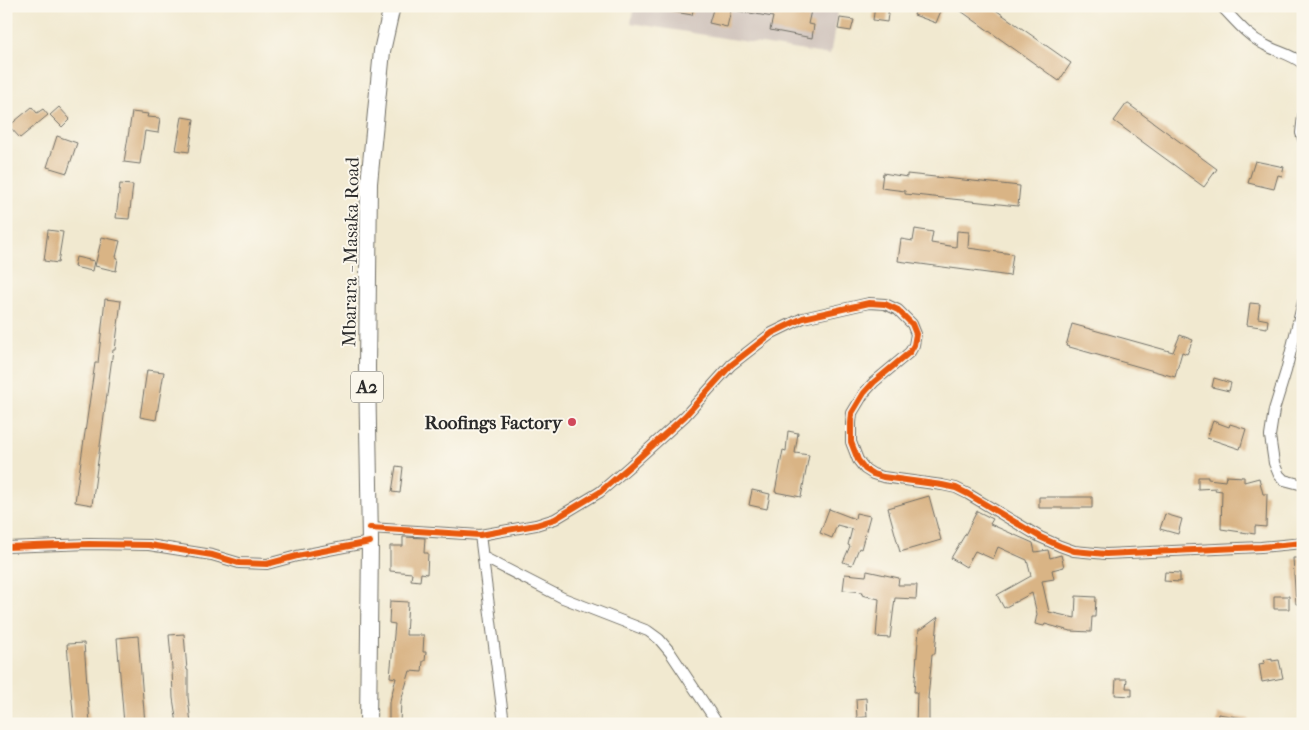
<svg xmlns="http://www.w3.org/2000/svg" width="1309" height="730" font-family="'IM FELL French Canon',serif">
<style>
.industrial{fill:#cec1ba}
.building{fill:#d9b485}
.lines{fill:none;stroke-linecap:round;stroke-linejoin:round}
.minor-casing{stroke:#706e65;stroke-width:12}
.trunk-casing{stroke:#706e65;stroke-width:18}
.minor{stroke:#fff;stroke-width:10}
.trunk{stroke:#fff;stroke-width:16}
.cycleway-casing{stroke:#fbf7ec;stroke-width:9}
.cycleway{stroke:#e8590c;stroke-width:6}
.poi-dot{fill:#d1495b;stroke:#fbf7ec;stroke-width:2}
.labels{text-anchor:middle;stroke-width:4;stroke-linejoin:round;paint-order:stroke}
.shield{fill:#fbf7ec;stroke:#696865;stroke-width:1}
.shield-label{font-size:18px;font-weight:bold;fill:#2b2b2b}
.street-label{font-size:19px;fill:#2b2b2b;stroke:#fbf7ec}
.poi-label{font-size:19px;font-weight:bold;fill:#2b2b2b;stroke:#fbf7ec;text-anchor:end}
</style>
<rect width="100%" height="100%" fill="#fbf7ec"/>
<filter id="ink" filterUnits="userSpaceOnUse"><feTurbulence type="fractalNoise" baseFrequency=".02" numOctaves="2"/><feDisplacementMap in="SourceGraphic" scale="10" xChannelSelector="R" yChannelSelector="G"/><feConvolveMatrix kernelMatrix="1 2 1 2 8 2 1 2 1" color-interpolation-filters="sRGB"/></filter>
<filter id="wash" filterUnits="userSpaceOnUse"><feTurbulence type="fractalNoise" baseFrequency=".0096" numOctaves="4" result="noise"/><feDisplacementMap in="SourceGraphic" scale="20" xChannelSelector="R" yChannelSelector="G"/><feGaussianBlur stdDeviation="1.12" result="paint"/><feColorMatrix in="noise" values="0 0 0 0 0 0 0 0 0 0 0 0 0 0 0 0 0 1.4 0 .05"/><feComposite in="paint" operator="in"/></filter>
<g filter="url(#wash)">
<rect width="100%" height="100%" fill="#f1e9d0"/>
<path class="industrial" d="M634 6H839L830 55 631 23Z"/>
<g id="blocks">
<path class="building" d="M670 6H694L692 15 669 11Z
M714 6H732L727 27 709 23Z
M738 6H772L802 12 803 6H812L808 24 814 25 812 38 770 30 773 17 738 11Z
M875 6H889L887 22 873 20Z
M918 6H943L936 23 914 15Z
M954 6H990L1071 63 1059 81Z
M840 18 854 20 851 31 838 29Z
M1127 103 1217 169 1204 187 1114 121Z
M32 107 37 113 43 109 48 115 20 138 9 126Z
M59 107 70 119 62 127 50 115Z
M132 112 148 114 147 117 160 118 158 133 145 131 140 164 124 162Z
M182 117 194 119 189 152 176 150Z
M57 136 77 143 67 173 47 167Z
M1255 161 1284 167 1282 176 1278 175 1274 189 1248 183Z
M883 173 907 177V174L1020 186 1018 206 905 194V191L881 188Z
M120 184 133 185 129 219 116 218Z
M915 229 933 232 931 243 956 247 957 231 969 232 968 248 1013 254 1010 276 898 261 901 239 913 241Z
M48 230 63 232 58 263 44 261Z
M102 237 120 241 116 257 118 258 116 271 95 266Z
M76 257 94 261 92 271 74 267Z
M105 299 121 301 115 350H113L92 505 75 502 95 363H98Z
M1250 303 1260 304 1258 318 1268 320 1267 328 1247 325Z
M1072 324 1173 352 1180 335 1193 340 1187 354 1182 352 1175 377 1066 346Z
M147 370 164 372 156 420 140 417Z
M1214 378 1231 383 1229 391 1212 387Z
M1213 421 1229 427 1230 424 1246 429 1240 449 1207 438Z
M788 431 798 433 795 453 809 455 801 497 775 492 783 450 786 451Z
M396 466 403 467 400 493 392 492Z
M1226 476 1244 477V482L1259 478 1263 494H1267L1266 527 1255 526V534L1221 529 1222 491 1215 490 1216 488 1198 489V477H1208V479L1225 481Z
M752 490 770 494 767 509 749 505Z
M929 496 941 540 900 552 888 508Z
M1039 497H1092V508H1039Z
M829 509 855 519 856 513 870 516 861 549 859 548 852 565 843 562 850 546 848 545 852 529 837 525 832 538 820 533Z
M977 511 993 519 990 524 1033 543 1035 552 1048 550 1050 558 1061 555 1064 567 1052 570 1054 579 1042 581 1049 612 1075 618 1076 596 1096 597 1095 617H1092L1091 632 1070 631 1045 624 1044 626 1035 624 1037 614 1032 593 1004 608 997 595 1031 576 1027 560 998 547 993 559 975 551 966 567 951 558 966 533Z
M1165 514 1182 519 1178 534 1160 529Z
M403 537 425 538 424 553H428L427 574 421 573 420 581 411 580 412 573 390 571V546H403Z
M1293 558H1301L1303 604H1296Z
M867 571 899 578 898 585H917L916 599 895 598 890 638 876 637 879 599 862 595 863 592 843 590 845 574 866 576Z
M1165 572 1180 573V582L1164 581Z
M1274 596H1289V609H1274Z
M390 601 408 602 406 635H424L423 652H426L425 661H423L422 672 410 671 401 701 400 723 389 722V701H390L396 678 390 677 395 624 389 623Z
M938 617 935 654H932L928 699H929V724H916L917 692H914L919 629H922Z
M184 634 187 670H188V697L191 724H177L173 698 172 668 169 635Z
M138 636 145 724H124L117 638Z
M84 643 90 724H74L67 644Z
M1272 658V661L1279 660 1283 678 1262 682 1259 664 1265 663 1264 660Z
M1116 679H1127L1126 688H1132V696L1115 695Z
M866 698 867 717 857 718 856 699Z
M1218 714 1249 719 1248 724H1228L1217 722Z"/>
</g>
</g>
<g filter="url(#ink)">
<use href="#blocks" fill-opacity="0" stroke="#706e65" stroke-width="1"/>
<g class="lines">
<defs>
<path id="minor" d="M1221 6C1235 20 1247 36 1265 45 1277 52 1292 54 1303 64
M1303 116 1301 133 1303 139
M1303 302 1286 371 1274 410 1270 436 1274 463 1279 475 1284 480 1303 485
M370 528 480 535 536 525 555 519 600 492 630 466 685 416 731 365 772 333 803 318 869 303 885 304 898 310 912 324 916 334 914 345 910 352 874 382 864 393 852 413 851 423V442L858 460 865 469 873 474 883 477 942 485 956 488 968 494 1040 537 1060 546 1074 551 1106 554 1261 547 1303 543
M480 535 504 724
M6 547 89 544 149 545 212 555 239 563 267 564 297 556 370 542
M483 557 563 598 648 631 659 639 670 652 718 724"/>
<path id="trunk" d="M368 724 370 542 367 368 369 183 382 51 392 6"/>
</defs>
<use href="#minor" class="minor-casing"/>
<use href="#trunk" class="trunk-casing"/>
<use href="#minor" class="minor"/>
<use href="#trunk" class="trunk"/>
<defs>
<path id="cycleway" d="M370 528 480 535 536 525 555 519 600 492 630 466 685 416 731 365 772 333 803 318 869 303 885 304 898 310 912 324 916 334 914 345 910 352 874 382 864 393 852 413 851 423V442L858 460 865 469 873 474 883 477 942 485 956 488 968 494 1040 537 1060 546 1074 551 1106 554 1261 547 1303 543
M6 547 89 544 149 545 212 555 239 563 267 564 297 556 370 542"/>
</defs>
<use href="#cycleway" class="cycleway-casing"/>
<use href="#cycleway" class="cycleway"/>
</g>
</g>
<circle class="poi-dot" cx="572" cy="422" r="5"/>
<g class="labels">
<rect class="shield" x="351" y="371.5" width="32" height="31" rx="4"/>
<g class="shield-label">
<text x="367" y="393">A2</text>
</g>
<g class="street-label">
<text transform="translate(350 252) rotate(-89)" y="7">Mbarara - Masaka Road</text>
</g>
<g class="poi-label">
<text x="562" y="429">Roofings Factory</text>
</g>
</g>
<rect width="1309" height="730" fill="none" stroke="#fbf7ec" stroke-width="25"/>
</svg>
